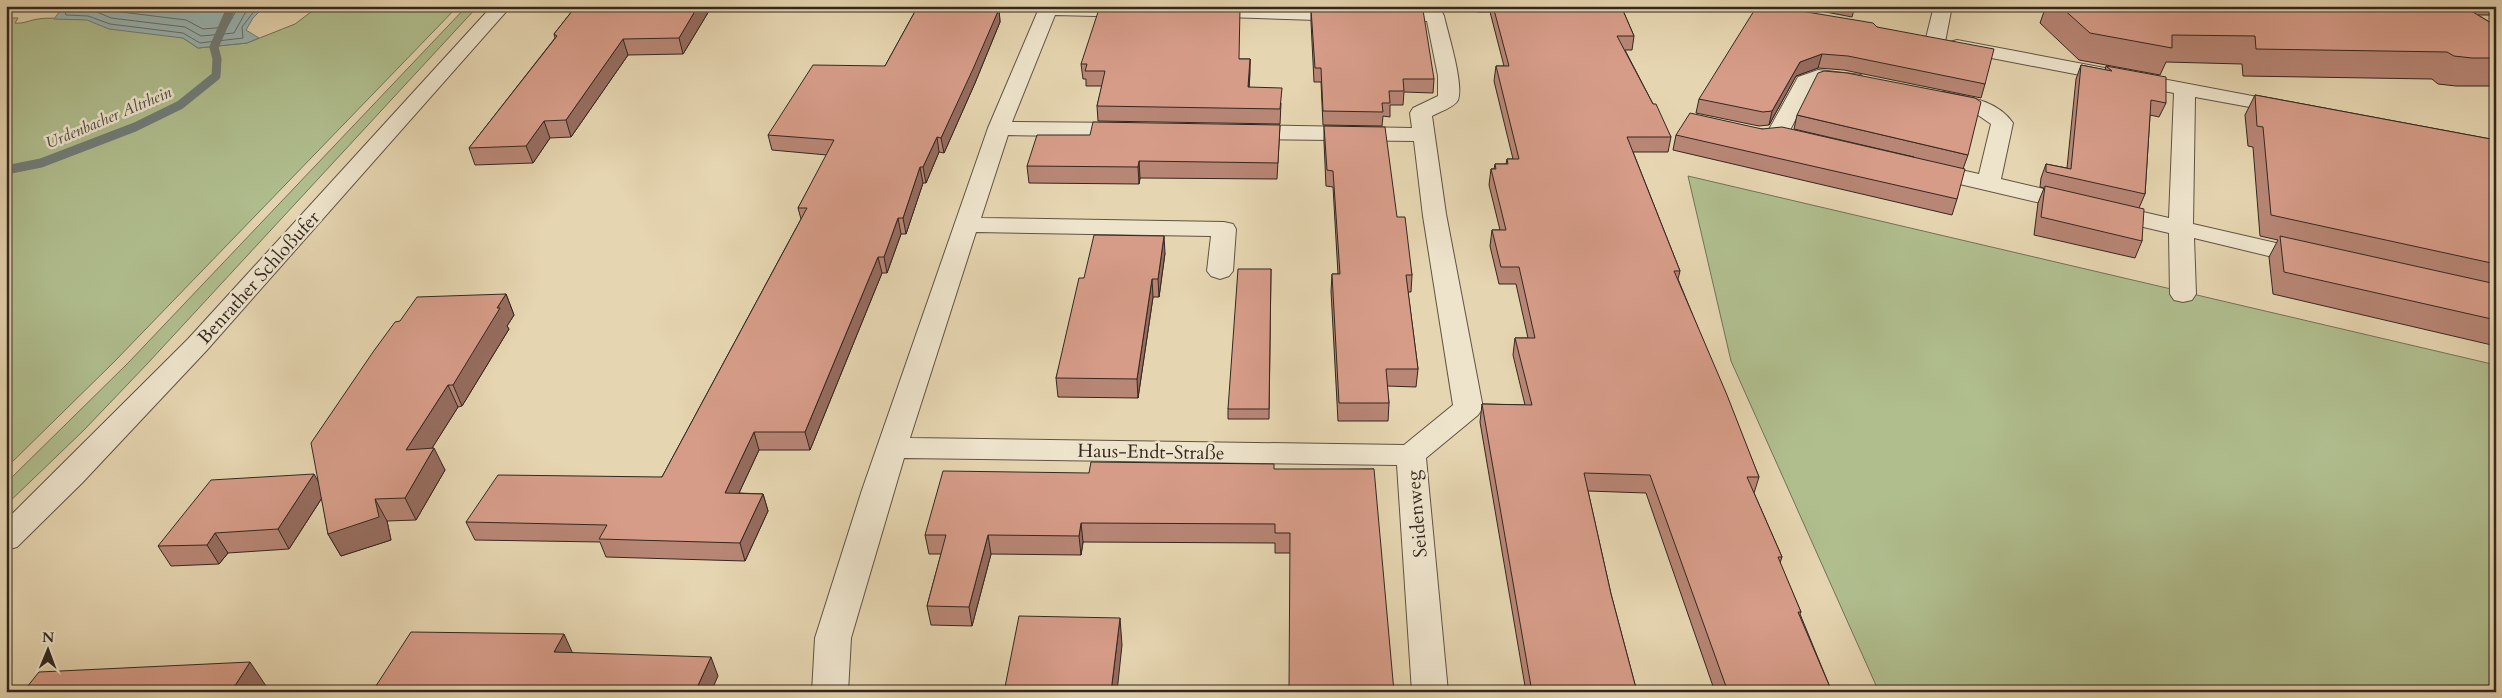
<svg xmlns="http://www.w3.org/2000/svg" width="2502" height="698" font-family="Cardo,serif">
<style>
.green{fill:#b0be8e;stroke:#727257}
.water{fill:#99b6b4;stroke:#707d79}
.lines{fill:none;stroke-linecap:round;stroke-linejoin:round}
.shore{stroke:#666e6a;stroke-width:1}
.stream{stroke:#707d79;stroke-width:9}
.minor-casing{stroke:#605244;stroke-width:2}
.minor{fill:#eee4cc;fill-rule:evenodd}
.wall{fill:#b88675;stroke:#332720}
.shaded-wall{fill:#966d5f;stroke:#332720}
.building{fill:#d69c88;stroke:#332720}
.labels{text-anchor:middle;stroke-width:5;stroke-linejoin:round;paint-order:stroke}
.far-water-label{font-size:16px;font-style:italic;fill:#4c4b45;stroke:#eee4cc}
.street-label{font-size:19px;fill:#332720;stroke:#eee4cc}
</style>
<rect width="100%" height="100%" fill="#e5d5b0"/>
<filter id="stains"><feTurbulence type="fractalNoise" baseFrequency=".004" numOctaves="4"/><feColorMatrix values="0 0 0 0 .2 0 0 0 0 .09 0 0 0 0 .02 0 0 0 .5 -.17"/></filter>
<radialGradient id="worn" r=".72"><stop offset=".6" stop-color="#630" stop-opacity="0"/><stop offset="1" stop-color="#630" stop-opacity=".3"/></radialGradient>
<path class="green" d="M319 6H458L114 362 6 468V18H18L15 23C24 24 30 20 38 19 57 16 76 22 95 18L183 38 198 48 247 43 295 24Z
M467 6H478L148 363 84 430 6 505V483L128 363Z
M1688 176 2496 365V692H1879L1731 361Z"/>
<path class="water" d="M57 6H265L253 18 246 30 259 38 247 43 198 48 183 38 109 29 87 20 54 19 60 11Z"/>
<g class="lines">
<path class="shore" d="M63 6 66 15 88 16 110 24 183 33 200 43 243 38 242 27 258 6
M70 6 72 9H90L111 18 185 27 201 36 234 33 249 6
M102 6 113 11 186 20 203 29 227 27 239 6"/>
<path class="stream" d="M6 170 41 163 135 127 180 105 216 76 217 59 214 47 232 6"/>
<defs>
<path id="minor" d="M492 6H511L207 350 82 483 17 547 6 550V520L188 339Z
M1040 6H1139L1145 11 1143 15 1136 17 1055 15 1012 122 1128 123 1136 125 1139 130 1136 135 1128 137 1008 135 981 218 1224 222 1233 224 1236 229 1233 271 1229 276 1220 279 1211 276 1207 271 1211 236 976 232 910 438 1404 445 1453 405 1423 216 1414 141 1241 139 1233 137 1230 132 1233 127 1241 125 1412 128 1410 113 1413 108 1438 96V76L1427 21 1387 19 1385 15 1387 11 1394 9 1435 10 1442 12 1444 16C1448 34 1464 84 1458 100 1455 107 1439 112 1432 116L1446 214 1483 408 1478 415 1426 458 1448 692H1412L1397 465 904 458 851 638 848 692H812L815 638 862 490 988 128Z
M1201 6 1348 9 1355 11 1357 15 1355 19 1348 21 1194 16 1192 12 1194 8Z
M1934 6H1952L1945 42 1942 46H1928L1925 42Z
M1957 40 2295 104 2299 108 2295 112 2288 114 2195 97 2193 224 2319 253 2323 258 2319 263 2310 266 2194 238 2196 294 2192 300 2183 302 2174 300 2170 294 2169 233 1917 174 1914 169 1917 164 1925 162 1979 174 1991 124 1975 113 1936 102 1933 98 1936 94 1943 92C1969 97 1997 100 2013 123L2001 179 2169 218 2174 93 1950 50 1947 46 1950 42Z
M1818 70 1861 75 1864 79 1861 83C1845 87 1828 79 1813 85L1786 138 1778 140 1770 138 1767 133 1798 77Z"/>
</defs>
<use href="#minor" class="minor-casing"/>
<use href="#minor" class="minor"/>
</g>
<path class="wall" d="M576 6H712L683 54 628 55 571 137 550 138 533 163 475 165 469 148 555 38 554 34Z
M918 6H997L996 9H999L1000 22 975 83 944 153 939 152 926 183H923L906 234H901L887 273H882L810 450H759L739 493 763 494 768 511 745 561 606 557 600 542 475 540 466 522 662 477 801 219 798 208 827 155 772 150 768 135 885 66Z
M1310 6H1419V8L1393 7 1391 8 1434 79 1433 93 1404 92 1403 105H1390V117L1383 116 1382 126 1323 125 1321 82H1314L1311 22V9L1370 10 1375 9 1369 7Z
M1475 6H1621L1634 36 1632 50H1625L1653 104 1671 137 1668 152H1633L1680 271 1678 279 1759 477 1754 493 1782 557 1780 563 1801 612 1800 614 1832 692H1715L1646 493 1588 491 1611 594 1637 692H1526L1480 422 1482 404 1525 405 1513 355 1515 338H1528L1516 284H1499L1490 246 1492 230H1500L1489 185 1491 169H1494L1495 164H1506L1507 159H1513L1494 81 1496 66H1504L1490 12H1477Z
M1794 6H1855L1852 17Z
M2046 6H2496V15H2478L2496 26V86H2456L2438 84 2432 79 2243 76 2242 64 2166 62 2160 75 2079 60 2040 23Z
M1139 9 1239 59H1250L1249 87 1281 103 1280 124 1098 121 1097 106 1102 86H1086V79H1083L1081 64Z
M1877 27 1985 84 1981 98 1844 70 1818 68 1796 76 1769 125 1759 126 1696 113 1699 99Z
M2081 65 2105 70 2106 66 2166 103 2159 117 2150 115 2145 194 2139 208 2142 241 2135 258 2034 235 2038 203 2044 188 2040 187 2041 178 2046 164 2067 168 2076 79Z
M2255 95 2496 140V346L2273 294 2269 257 2278 240 2260 236 2253 147 2248 146 2245 115Z
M1797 115 1968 155 1963 169 1957 199 1952 215 1673 150 1676 135 1762 129 1914 157 1794 129Z
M1280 125 1277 179 1140 178 1139 184 1029 183 1027 166Z
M1324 126 1397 217 1412 275 1411 292H1408L1418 369 1416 387 1387 386 1389 403 1388 421H1338L1331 291 1332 274H1338L1333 187 1326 186 1324 142Z
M1165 253 1159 297H1153L1138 398 1058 397 1056 378 1084 278Z
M1271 269 1269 419H1228V409Z
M506 294 514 315 507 326 509 329 462 406 458 407 432 448 445 470 416 520 387 521 391 540 341 556 328 534 322 498 289 549 228 553 219 564 171 566 158 546 318 481 400 321Z
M1374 469 1290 553H1275V543L1083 542 1081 555 991 554 972 626 931 625 927 606 941 554H929L925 535 1089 473Z"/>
<path class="shaded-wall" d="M698 6H712L683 54 679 38Z
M990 6H997L991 22 989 9Z
M1384 6H1394L1393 7 1385 10Z
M999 9 1000 22 975 83 944 153 941 138Z
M623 39 628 55 571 137 566 120Z
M1822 54 1818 68 1796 76 1769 125 1772 111 1800 62Z
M1250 59V74L1248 102V87Z
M544 121 550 138 533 163 526 146Z
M937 137 939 152 926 183 923 167Z
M1139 161 1140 178 1139 184 1138 167Z
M920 167 923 183 906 234 903 218Z
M898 218 901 234 887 273 884 257Z
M1164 236 1165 253 1159 297 1158 279Z
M878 257 882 273 810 450 805 432Z
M1152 279 1153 297 1138 398 1137 379Z
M506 294 514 315 507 326 509 329 462 406 453 385 497 308Z
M448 385 458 407 417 472 406 450Z
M754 432 759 450 731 510 725 493Z
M434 448 445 470 416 520 405 498Z
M314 474 325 493 289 549 278 529Z
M763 494 768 511 745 561 740 543Z
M375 499 387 521 391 540 341 556 328 534Z
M1081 523 1083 542 1081 555 1079 536Z
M215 533 228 553 219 564 207 545Z
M988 535 991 554 972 626 969 607Z
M1120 618 1122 645 1117 692H1111Z
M564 634 573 654 554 652Z
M711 657 718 676 711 692H695Z
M250 662 268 689 266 692H231Z"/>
<path class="building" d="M576 6H698L679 38 623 39 566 120 544 121 526 146 469 148 557 36 554 34Z
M918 6H990L989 9H999L973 69 941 138 937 137 923 167H920L903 218H898L884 257H878L805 432H754L725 493 763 494 740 543 599 539 607 525 466 522 498 475 662 477 807 208H798L834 140 768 135 813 65 885 66Z
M1139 6H1194L1240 8 1239 59H1250L1248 87 1282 88 1280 109 1097 106 1105 71H1085L1087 64H1081L1099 9H1139Z
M1378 6H1386L1388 8 1423 10 1434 79H1403L1404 91H1389L1390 103H1382L1383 112 1323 111 1321 68H1315L1311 9 1370 10 1377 8Z
M1493 6H1621L1634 36H1617L1653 104H1656L1671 137H1627L1680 271H1674L1727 395 1759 477H1747L1782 557H1778L1801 612H1798L1832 692H1728L1650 475 1584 473 1611 594 1637 692H1532L1482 404 1532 405 1515 338H1535L1519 267H1501L1492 230H1506L1491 169H1496L1495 164H1508L1507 159H1519L1496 66H1509Z
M1757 6H1771L1873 23 1877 27 1994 49 1985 84 1848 56 1822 54 1800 62 1772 111 1763 112 1699 99Z
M2060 6H2463L2496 26V58H2472L2454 56 2447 52 2256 49 2255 36 2172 35V48L2090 33Z
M2081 65 2112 71 2106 66 2166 77V103L2151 100 2145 194 2046 172V164L2071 169Z
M1824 71 1847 73 1975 98 1981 102 1968 155 1797 115 1818 73Z
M2255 95 2496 140V264L2271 215 2263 127 2257 126Z
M1690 113 1762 129 1782 127 1965 169 1957 199 1676 135Z
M1093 122 1280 125 1278 163 1139 161 1138 167 1027 166 1037 135H1090Z
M1324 126 1385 127 1397 217H1405L1412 275H1406L1418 369H1386L1389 403H1339L1332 274H1340L1333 171 1327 170Z
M2045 186 2144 209 2142 241 2041 217Z
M1094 235 1164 236 1158 279H1152L1137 379 1056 378 1079 278H1084Z
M2280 236 2496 284V320L2284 272Z
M1238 269H1271L1269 409H1228Z
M506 294 497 308H500L453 385H448L406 450 434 448 405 498 375 499 379 517 328 534 311 443 373 352 395 322 400 321 417 297Z
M1091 462 1274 464V469H1374L1394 692H1289L1290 533H1275V524L1081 523 1079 536 988 535 969 607 927 606 946 535H925L943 471 1089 473Z
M314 474 278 529 215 533 207 545 158 546 211 480Z
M1019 616 1120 618 1111 692H1004Z
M411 632 564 634 554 652 711 657 695 692H372Z
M250 662 231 692H23L39 672Z"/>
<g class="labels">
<g class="far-water-label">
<text transform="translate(108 117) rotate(-23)" y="6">Urdenbacher Altrhein</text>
</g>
<g class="street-label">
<text transform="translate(258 277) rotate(-48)" y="7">Benrather Schloßufer</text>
<text transform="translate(1151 451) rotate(1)" y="7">Haus-Endt-Straße</text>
<text transform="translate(1416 514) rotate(-95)" y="7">Seidenweg</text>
</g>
</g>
<rect width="2502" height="698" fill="none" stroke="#e5d5b0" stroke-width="25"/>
<rect x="8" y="8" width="2487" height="683" fill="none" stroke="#332720" stroke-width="2.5"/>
<rect x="12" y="12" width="2477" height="673" fill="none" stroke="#332720"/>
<g transform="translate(48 650) rotate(1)" stroke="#eee4cc" stroke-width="4" paint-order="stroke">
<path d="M0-4L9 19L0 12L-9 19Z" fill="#332720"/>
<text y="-8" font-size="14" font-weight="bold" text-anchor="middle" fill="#332720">N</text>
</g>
<rect width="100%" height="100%" filter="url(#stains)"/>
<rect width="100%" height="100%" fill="url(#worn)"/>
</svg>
